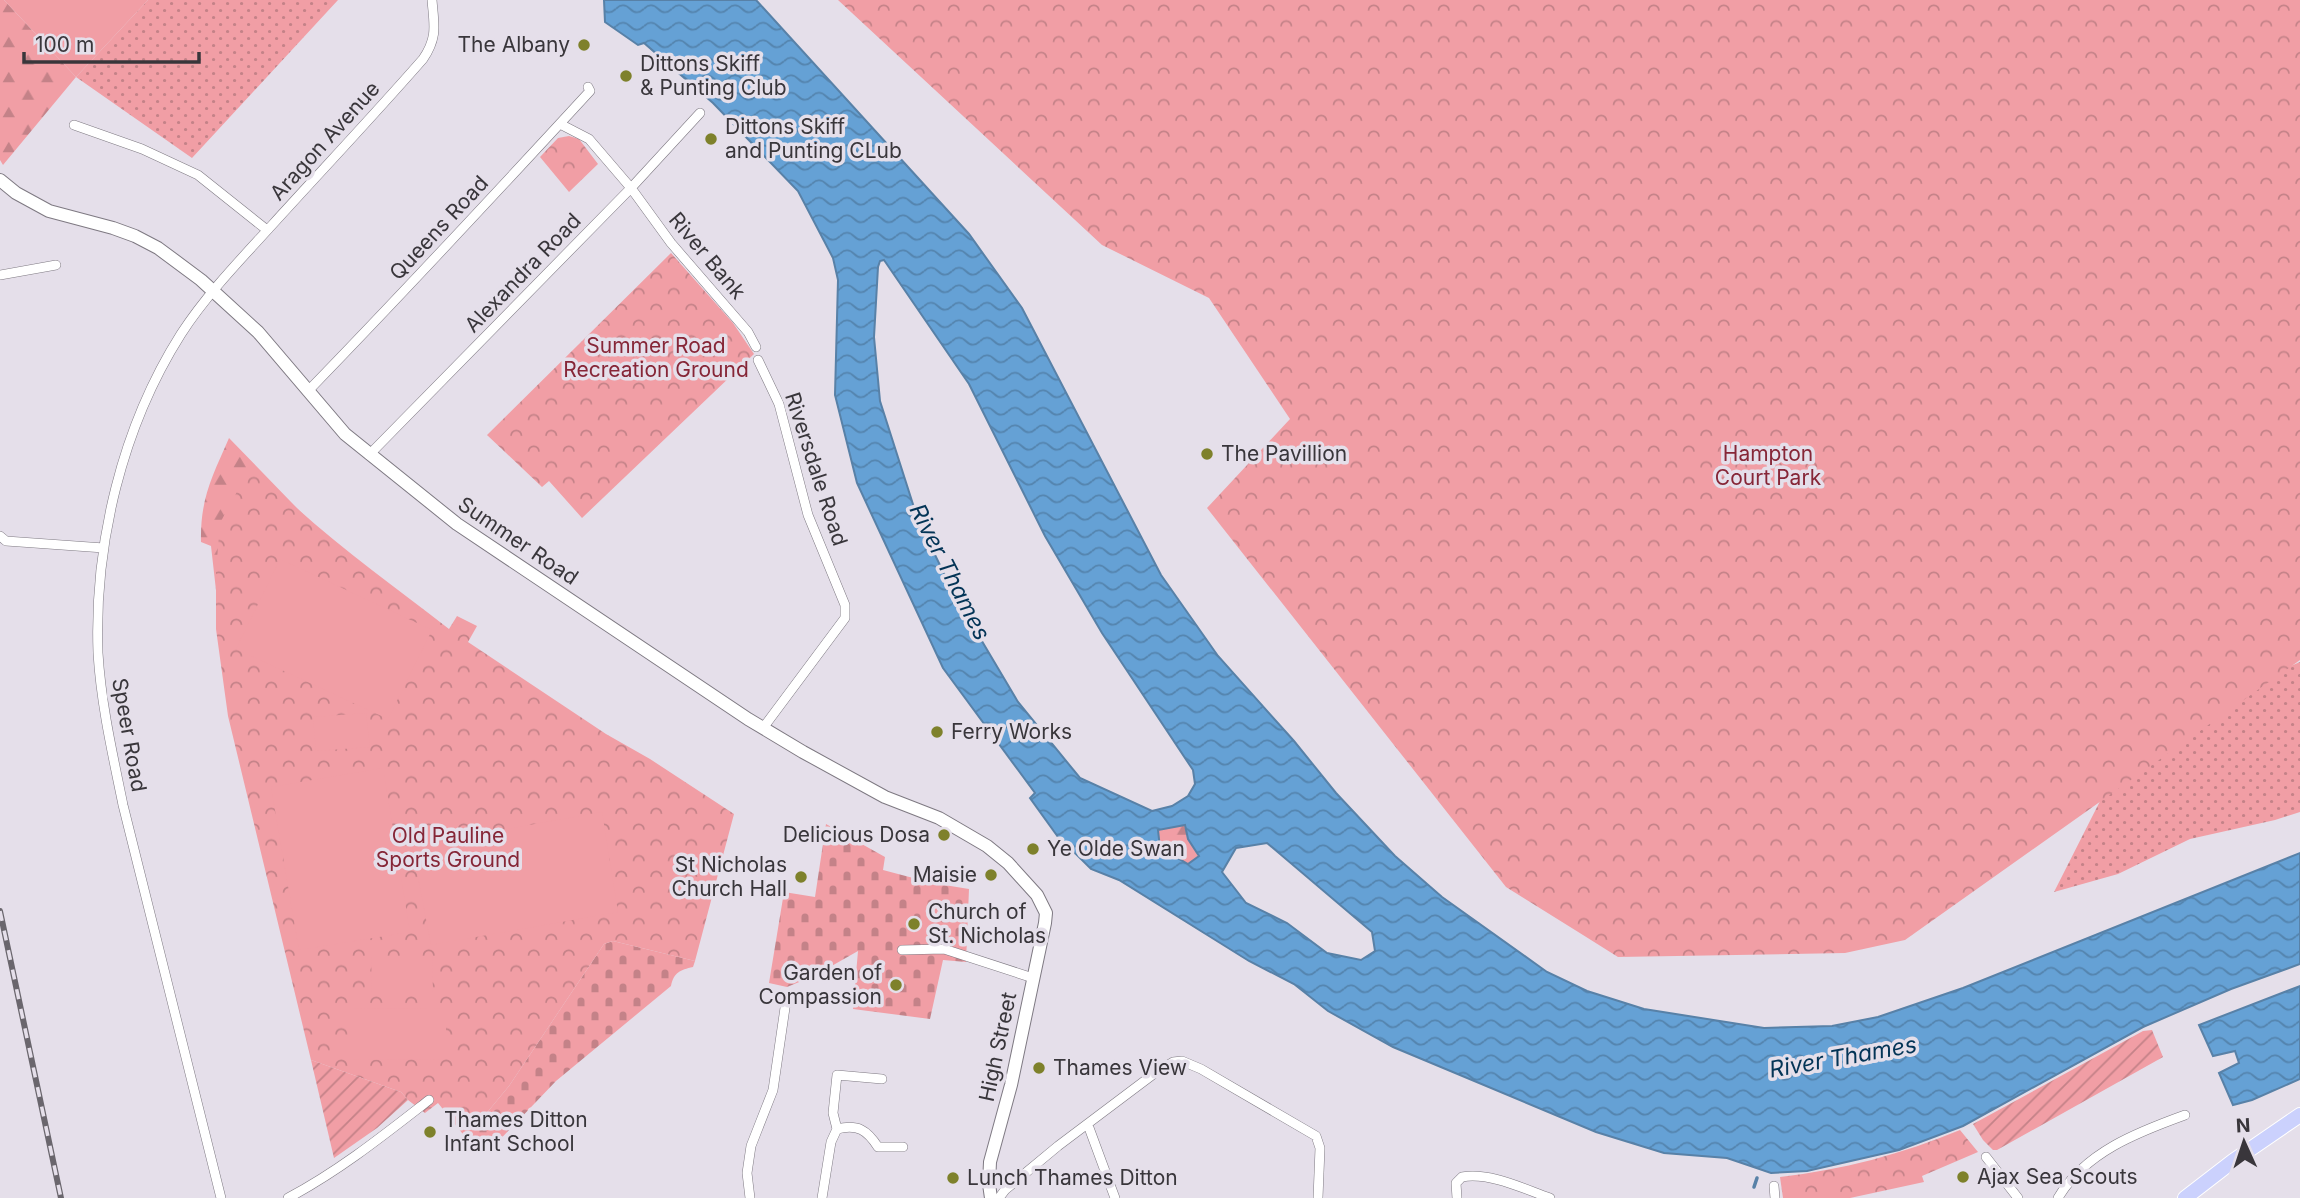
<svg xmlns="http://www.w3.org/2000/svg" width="2300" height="1198" font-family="Inter,sans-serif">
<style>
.grass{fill:url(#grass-dots)}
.forest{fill:url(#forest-firs)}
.cemetery{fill:url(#cemetery-stones)}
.park{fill:url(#park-crowns)}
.garden{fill:url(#garden-furrows)}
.pitch{fill:#f19ea5}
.water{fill:url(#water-waves);stroke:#5881a7;stroke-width:2;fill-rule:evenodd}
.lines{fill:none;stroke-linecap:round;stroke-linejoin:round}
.stream{stroke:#5881a7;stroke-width:3.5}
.street-casing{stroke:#7e7982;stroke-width:10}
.secondary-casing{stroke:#7e7982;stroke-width:14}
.primary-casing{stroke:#fff;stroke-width:16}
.street{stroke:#fff;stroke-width:9}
.secondary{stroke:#fff;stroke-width:12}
.primary{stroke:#cbd1fd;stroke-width:14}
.rail-casing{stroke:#6a666d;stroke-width:6}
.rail{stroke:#e5dfea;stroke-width:3.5;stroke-dasharray:10;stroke-linecap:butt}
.poi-dot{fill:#7e812b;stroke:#e5dfea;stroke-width:2.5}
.labels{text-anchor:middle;stroke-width:7;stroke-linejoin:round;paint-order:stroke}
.poi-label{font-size:21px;fill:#39363b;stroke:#e5dfea;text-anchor:start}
.street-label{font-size:21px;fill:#39363b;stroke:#e5dfea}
.park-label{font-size:21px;fill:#862637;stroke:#e5dfea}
.water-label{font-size:23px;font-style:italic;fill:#033456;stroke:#e5dfea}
</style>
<defs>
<pattern id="grass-dots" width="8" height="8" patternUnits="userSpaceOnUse" patternTransform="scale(1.75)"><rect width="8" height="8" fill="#f19ea5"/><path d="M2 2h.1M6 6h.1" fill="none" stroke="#c48288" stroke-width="1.8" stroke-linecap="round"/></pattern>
<pattern id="forest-firs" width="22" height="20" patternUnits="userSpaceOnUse" patternTransform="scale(1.75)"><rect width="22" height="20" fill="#f19ea5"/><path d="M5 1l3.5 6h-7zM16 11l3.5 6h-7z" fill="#c48288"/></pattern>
<pattern id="cemetery-stones" width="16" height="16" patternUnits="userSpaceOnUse" patternTransform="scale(1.75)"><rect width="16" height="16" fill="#f19ea5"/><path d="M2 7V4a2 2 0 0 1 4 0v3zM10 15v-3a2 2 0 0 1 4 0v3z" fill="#c48288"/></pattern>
<pattern id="park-crowns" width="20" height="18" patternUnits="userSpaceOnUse" patternTransform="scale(1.75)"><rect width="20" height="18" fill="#f19ea5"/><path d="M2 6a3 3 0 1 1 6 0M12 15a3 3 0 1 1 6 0" fill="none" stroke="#c48288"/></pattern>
<pattern id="garden-furrows" width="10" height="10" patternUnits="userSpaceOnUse" patternTransform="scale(1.75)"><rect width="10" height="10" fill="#f19ea5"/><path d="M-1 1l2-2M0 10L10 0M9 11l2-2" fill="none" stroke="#c48288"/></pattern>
<pattern id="water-waves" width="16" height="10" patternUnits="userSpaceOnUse" patternTransform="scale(1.75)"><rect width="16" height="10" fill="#65a1d5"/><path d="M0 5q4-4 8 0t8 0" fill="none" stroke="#5484ae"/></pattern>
</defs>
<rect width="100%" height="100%" fill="#e5dfea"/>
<path class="grass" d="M148 0H338L192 158 76 77Z
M2300 662V812L2275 820 2190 839 2118 874 2054 892 2135 732Z"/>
<path class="forest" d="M0 0H4L76 77 3 165 0 160Z
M229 438 325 537 218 608 211 546 201 542C200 499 212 477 229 438Z
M1185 825 1188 839 1199 856 1188 865 1160 848 1158 830Z"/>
<path class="cemetery" d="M826 824 885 857 883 870 932 883 969 889 966 962 943 960 930 1019 853 1009 858 951 814 976 787 987 769 983 784 892 815 897Z
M613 941 695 961 693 967C680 970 674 972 671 986L556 1081 490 1150 483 1152 466 1138 509 1086 604 944Z"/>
<path class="park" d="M838 0H2300V660L1905 940 1845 953 1618 957 1583 935 1506 887 1207 508 1290 419 1209 298 1102 245Z
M569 136 579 139 598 164 569 192 540 157 558 138Z
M671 253 733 323 754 354 582 518 549 481 542 487 487 435Z
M252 464C310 527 381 576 449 629L457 616 477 626 468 642 606 734 650 759 734 814 695 961 613 941 604 944 509 1086 466 1138 438 1103 425 1113 408 1100 401 1092 311 1060 228 716 216 629V571L220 523Z
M1960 1130 1978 1152 1922 1176 1924 1182 1850 1198H1783L1780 1177C1841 1170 1903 1154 1960 1130Z"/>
<path class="garden" d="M2152 1030 2163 1057 1997 1150H1993L1983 1140 1973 1124 2143 1031Z
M311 1060 401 1092 408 1100 377 1128 334 1158Z"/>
<path class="pitch" d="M4 0H148L76 77Z
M280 559 432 630 388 719 236 649Z
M366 713 370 747 316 751 313 717Z
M383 768 410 932 299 950 271 787Z
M602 812 618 912 431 945 412 846Z
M371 956H432L433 993H372Z
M446 1008V1059L349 1060V1009Z"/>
<path class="water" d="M604 0H756L969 234 1022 308 1161 575 1218 656 1294 741 1336 793 1395 856 1442 897 1547 972 1587 991 1644 1009 1764 1028 1832 1026 1878 1017 1963 988 2300 853V964L2231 989 2143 1027 1963 1126 1899 1150 1807 1171 1771 1173 1727 1158 1664 1153 1596 1132 1393 1047 1328 1011 1294 984 1249 961 1119 880 1091 869 1076 854 1066 848 1030 798 1035 793 943 668 857 483 835 395 838 280 833 258 798 191 713 103 644 43 638 45 605 22ZM884 260 969 384 1045 536 1102 633 1193 770 1195 784 1188 796 1172 806 1152 811 1080 778 1018 702 954 594 918 520 880 401 874 337 878 267 880 261ZM1185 825 1188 839 1199 856 1188 864 1160 848 1158 830ZM1267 843 1372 932 1375 951 1361 960 1327 953 1287 923 1246 903 1222 872 1236 848Z
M2300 986V1079L2252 1100 2233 1105 2219 1073 2239 1063 2235 1051 2213 1056 2199 1025Z"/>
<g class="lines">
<path class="stream" d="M1754 1187 1757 1178"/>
<defs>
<path id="street" d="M560 124 589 139 631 188 671 243 748 332 756 347
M74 125 142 149 198 175 267 230
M0 275 56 265
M758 360 779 404 808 515 845 605V618L763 728
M309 390C404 292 497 192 590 91L588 87
M369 455 631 188 700 113
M0 536 6 541 104 548
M902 950 944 949 1033 978
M1088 1125 1115 1198
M837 1129 833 1113 837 1075 882 1079
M1986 1157 2018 1198
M1774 1186 1775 1198
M221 1198 123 805C113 756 101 704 98 653 94 544 122 427 181 334 207 294 241 259 273 224 323 169 374 115 423 59 438 37 434 25 432 0
M288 1198C339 1171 384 1135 429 1100
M750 1198 747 1173 751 1146 773 1090 786 1001
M822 1198 831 1142 837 1129C858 1124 867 1130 878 1147H903
M999 1198 1005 1190 1058 1146 1155 1073 1173 1062 1182 1061 1201 1069 1316 1136 1320 1148 1318 1198
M1457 1198 1456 1183 1462 1177C1490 1172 1524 1189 1550 1198
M2058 1198C2085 1152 2138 1132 2185 1115"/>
<path id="secondary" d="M0 180 16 193 49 211 113 228 135 236 158 248 201 280 258 332 345 434 457 524 748 719 803 752 885 797 939 818 987 846 1008 863 1037 895 1046 913 1045 923 1011 1085 990 1162 989 1184 991 1198"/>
<path id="primary" d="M2185 1198 2233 1161 2300 1115"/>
</defs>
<use href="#street" class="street-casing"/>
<use href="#secondary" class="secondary-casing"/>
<use href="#primary" class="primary-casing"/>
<use href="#street" class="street"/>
<use href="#secondary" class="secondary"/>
<use href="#primary" class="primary"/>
<defs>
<path id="rail" d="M0 911 61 1198"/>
</defs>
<use href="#rail" class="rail-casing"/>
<use href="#rail" class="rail"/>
</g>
<g class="poi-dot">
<circle cx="584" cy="45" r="7"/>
<circle cx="626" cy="76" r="7"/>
<circle cx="711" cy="139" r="7"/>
<circle cx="1207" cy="454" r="7"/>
<circle cx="937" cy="732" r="7"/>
<circle cx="944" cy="835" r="7"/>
<circle cx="1033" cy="849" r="7"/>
<circle cx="991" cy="875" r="7"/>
<circle cx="801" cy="877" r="7"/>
<circle cx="914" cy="924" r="7"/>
<circle cx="896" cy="985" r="7"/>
<circle cx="1039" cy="1068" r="7"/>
<circle cx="430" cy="1132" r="7"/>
<circle cx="1963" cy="1177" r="7"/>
<circle cx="953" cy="1178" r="7"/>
</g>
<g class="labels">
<g class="poi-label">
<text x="570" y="52" text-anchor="end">The Albany</text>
<text x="640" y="71">Dittons Skiff<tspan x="640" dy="24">&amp; Punting Club</tspan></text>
<text x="725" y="134">Dittons Skiff<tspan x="725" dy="24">and Punting CLub</tspan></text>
<text x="1221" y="461">The Pavillion</text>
<text x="951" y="739">Ferry Works</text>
<text x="930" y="842" text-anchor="end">Delicious Dosa</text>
<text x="1047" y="856">Ye Olde Swan</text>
<text x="787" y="872" text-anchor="end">St Nicholas<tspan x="787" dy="24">Church Hall</tspan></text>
<text x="977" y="882" text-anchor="end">Maisie</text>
<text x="928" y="919">Church of<tspan x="928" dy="24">St. Nicholas</tspan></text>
<text x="882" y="980" text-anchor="end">Garden of<tspan x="882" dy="24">Compassion</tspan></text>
<text x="1053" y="1075">Thames View</text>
<text x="444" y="1127">Thames Ditton<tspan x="444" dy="24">Infant School</tspan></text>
<text x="1977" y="1184">Ajax Sea Scouts</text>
<text x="967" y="1185">Lunch Thames Ditton</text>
</g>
<g class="street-label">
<text transform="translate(325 141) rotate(-48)" y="7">Aragon Avenue</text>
<text transform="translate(439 228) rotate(-47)" y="7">Queens Road</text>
<text transform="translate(707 256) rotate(50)" y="7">River Bank</text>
<text transform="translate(523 273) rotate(-46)" y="7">Alexandra Road</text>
<text transform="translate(816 469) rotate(72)" y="7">Riversdale Road</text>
<text transform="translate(518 541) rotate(34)" y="7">Summer Road</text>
<text transform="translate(129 735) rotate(80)" y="7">Speer Road</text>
<text transform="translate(998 1047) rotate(-78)" y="7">High Street</text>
</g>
<g class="park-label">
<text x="656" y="353">Summer Road<tspan x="656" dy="24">Recreation Ground</tspan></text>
<text x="1768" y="461">Hampton<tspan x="1768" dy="24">Court Park</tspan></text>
<text x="448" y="843">Old Pauline<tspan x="448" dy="24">Sports Ground</tspan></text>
</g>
<g class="water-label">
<text transform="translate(950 572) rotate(63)" y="8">River Thames</text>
<text transform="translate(1843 1057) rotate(-10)" y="8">River Thames</text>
</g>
</g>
<g transform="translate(2244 1142) rotate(357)" stroke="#e5dfea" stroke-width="5" paint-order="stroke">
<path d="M0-5L12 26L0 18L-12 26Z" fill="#39363b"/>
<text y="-10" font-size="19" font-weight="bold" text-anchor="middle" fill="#39363b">N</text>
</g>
<path d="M24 52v10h175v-10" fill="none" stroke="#39363b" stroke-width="3.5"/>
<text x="35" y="52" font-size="21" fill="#39363b" stroke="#e5dfea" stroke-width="5" paint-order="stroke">100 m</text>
</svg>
